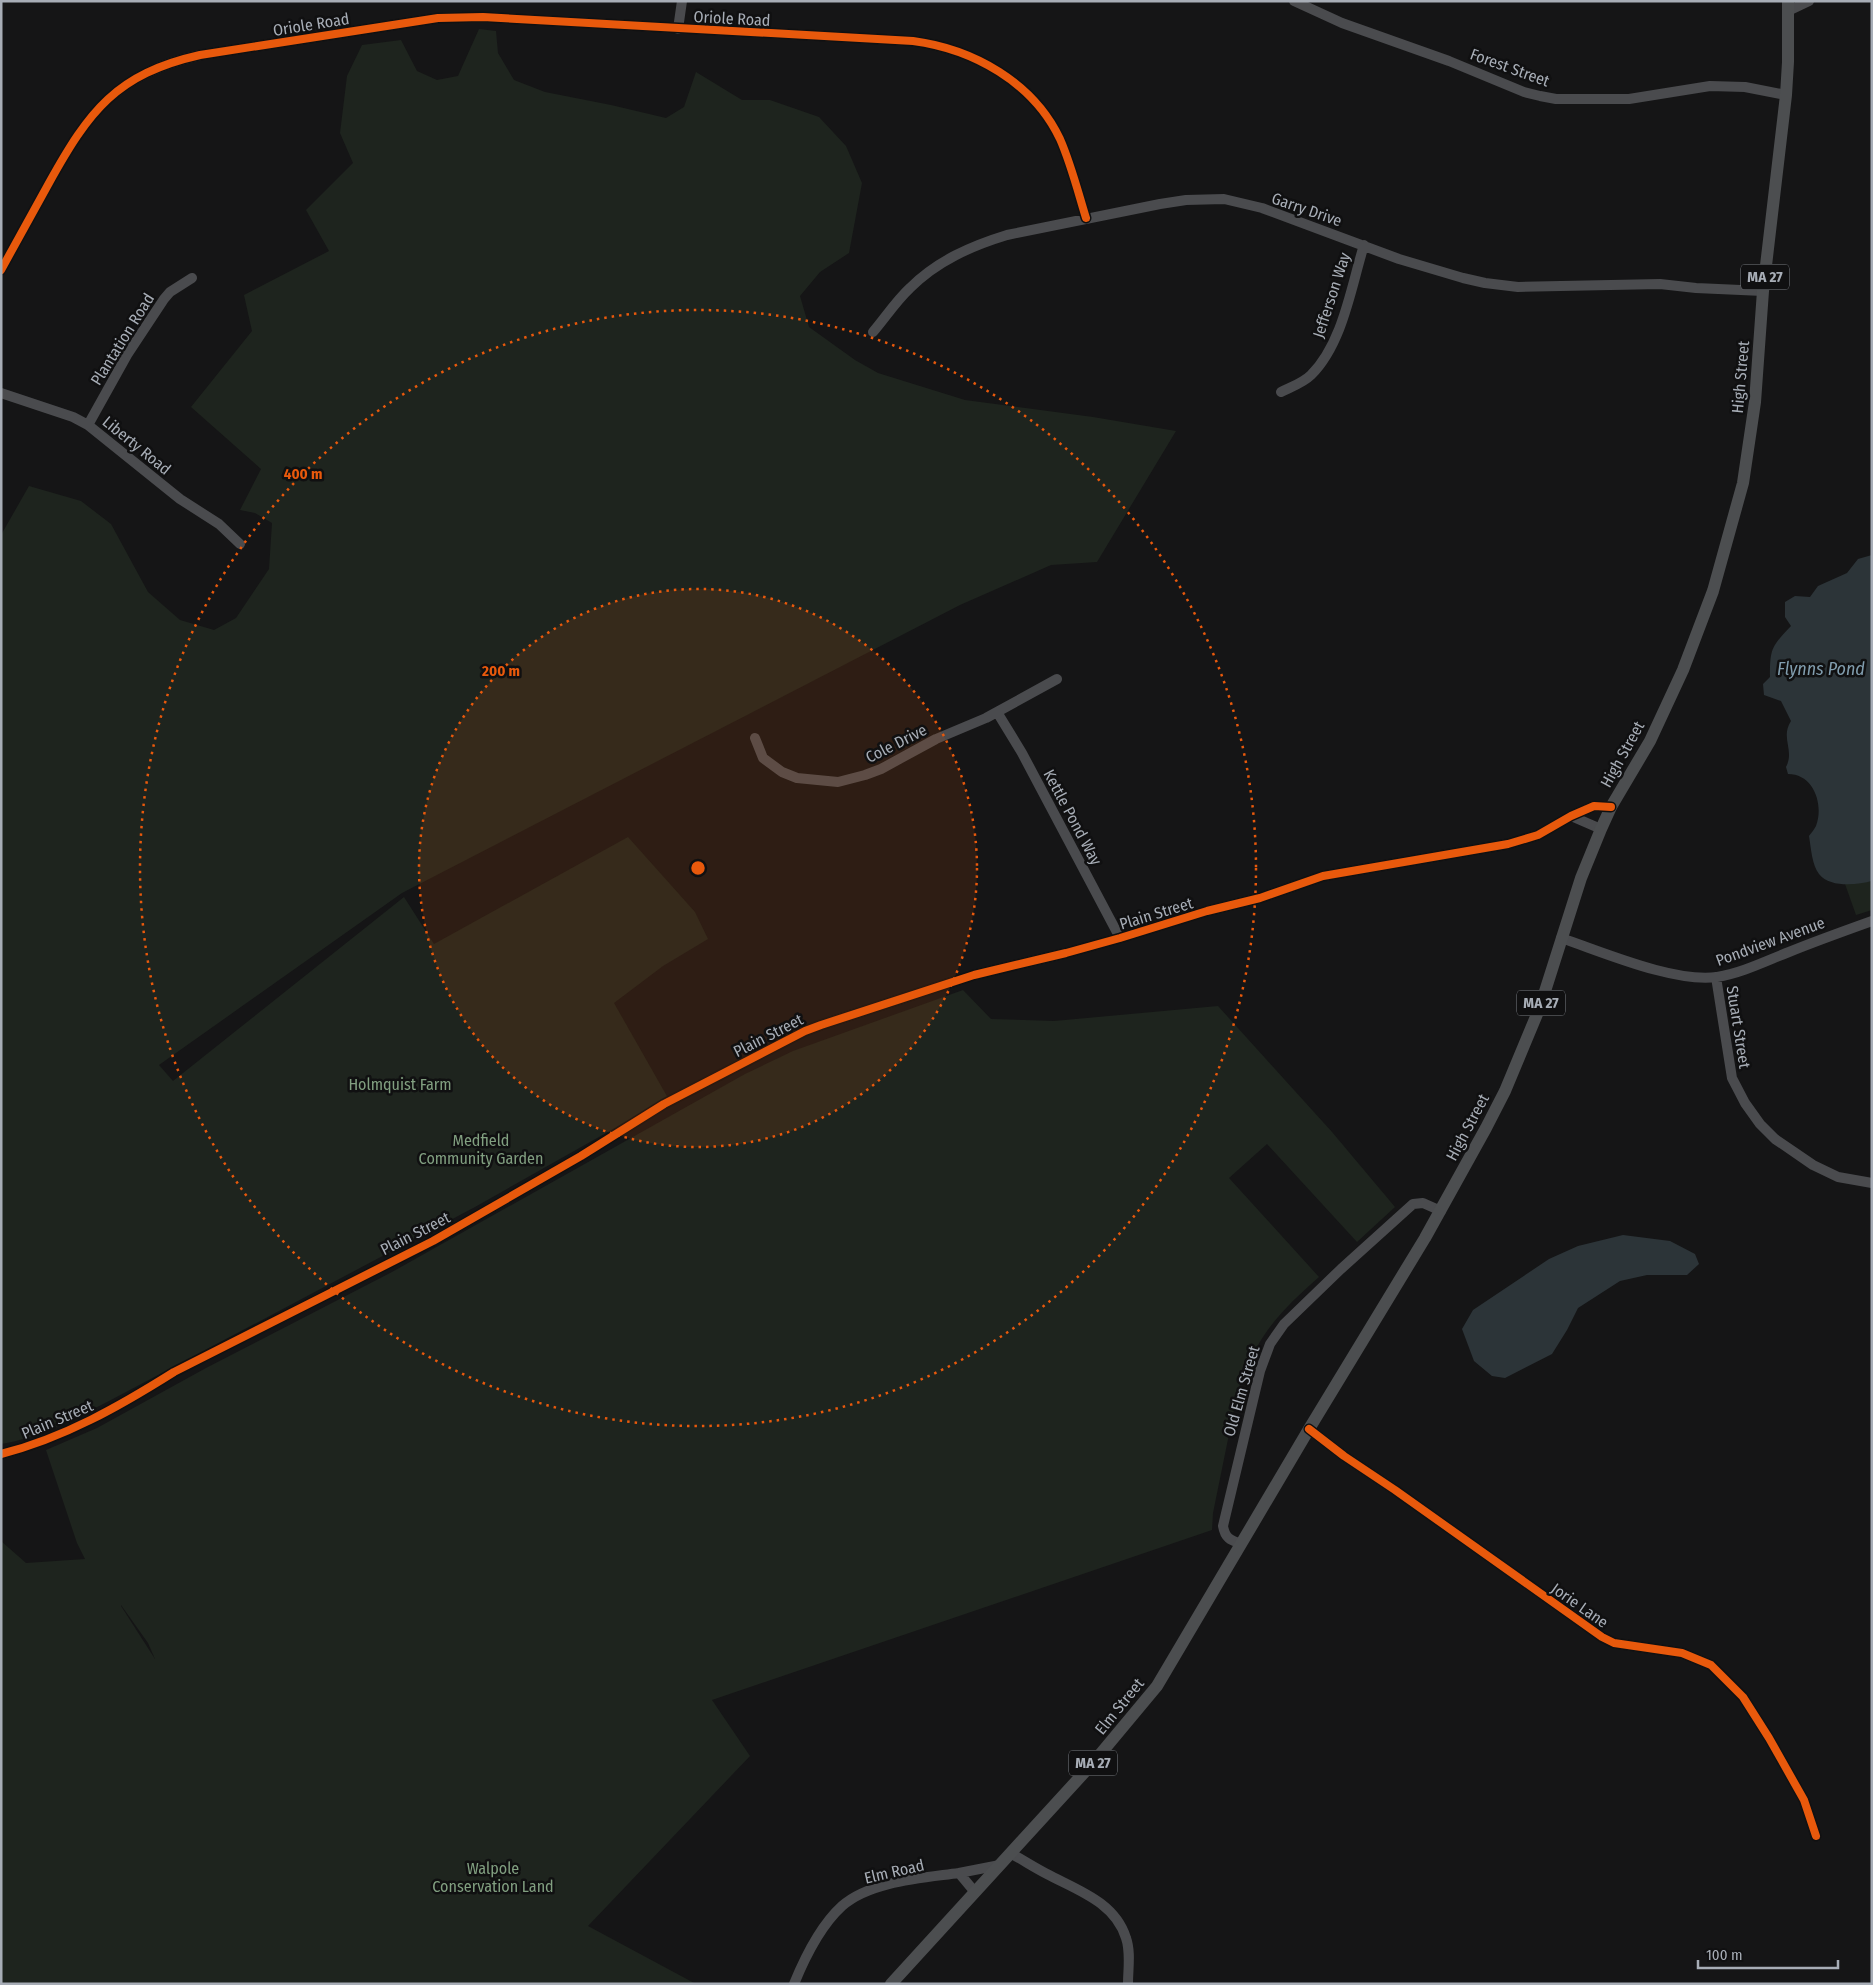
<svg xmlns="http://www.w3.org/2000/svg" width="1873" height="1985" font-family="'Fira Sans Condensed',sans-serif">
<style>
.green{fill:#1e241e;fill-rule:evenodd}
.water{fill:#2c3438}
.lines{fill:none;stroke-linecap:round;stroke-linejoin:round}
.minor{stroke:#4a4b4e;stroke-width:10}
.major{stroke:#4c4e50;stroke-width:12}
.cycleway-casing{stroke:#101011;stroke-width:11}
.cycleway{stroke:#e8590c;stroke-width:8}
.ring{fill:none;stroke:#e8590c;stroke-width:2.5;stroke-dasharray:2.5 5}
.labels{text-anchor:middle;stroke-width:5;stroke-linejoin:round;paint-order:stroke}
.shield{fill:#101011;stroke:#7a7e84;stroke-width:1}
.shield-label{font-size:15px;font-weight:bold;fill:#a7adb6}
.street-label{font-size:16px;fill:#a7adb6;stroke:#101011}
.park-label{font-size:16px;fill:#819f80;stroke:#101011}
.water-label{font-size:18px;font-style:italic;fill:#819dae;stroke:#101011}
.centre{fill:#e8590c;stroke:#101011;stroke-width:2.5}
.ring-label{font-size:15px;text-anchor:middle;font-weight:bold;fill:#e8590c;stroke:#101011;stroke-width:5;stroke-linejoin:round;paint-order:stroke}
</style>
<rect width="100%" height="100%" fill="#151516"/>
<path class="green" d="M479 29 496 31 498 53 514 80 545 92 611 105 666 118 684 107 696 72 742 100H770L819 117 846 146 862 183 849 253 820 272 800 296 809 327 855 360 878 373 965 400 1093 417 1176 431 1097 562 1051 565 960 605 402 893 159 1065 173 1081 404 897 434 944 628 837 695 912 708 939 663 966 614 1003 668 1098 475 1207 109 1401C75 1418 39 1438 1 1444V535L29 486 81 501 111 524 148 592 180 620 214 630 236 618 269 569 272 523 255 513 240 510 261 469 191 407 252 331 244 295 329 251 306 210 353 163 340 133 347 76 362 45 401 40 417 71 437 80 458 76Z
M1872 881V910L1856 915 1845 884Z
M963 990 991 1019 1054 1021 1218 1006 1332 1132 1395 1207 1357 1242 1267 1144 1229 1178 1319 1277C1277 1314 1257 1336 1238 1390L1213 1513 1212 1530 712 1700 750 1756 588 1926 696 1984H1V1541L26 1563 85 1559 77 1543 46 1450 97 1428 206 1368 392 1272 745 1074 793 1051ZM121 1605 148 1643 155 1659 121 1606Z"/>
<path class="water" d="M1872 555V881C1857 885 1830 888 1819 874 1812 865 1811 848 1809 836 1811 833 1814 830 1816 826 1824 805 1814 774 1788 774L1786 767C1795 750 1780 738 1791 721L1781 701 1764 695 1763 684 1770 677C1770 649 1771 647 1791 626L1785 617V602L1795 596 1810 597 1818 586 1847 573 1858 559Z
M1623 1235 1670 1241 1695 1254 1699 1264 1687 1275H1647L1620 1281 1578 1308 1567 1330 1552 1354 1505 1378 1492 1376 1474 1361 1462 1329 1473 1310 1549 1259 1578 1246Z"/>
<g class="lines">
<path class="minor" d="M1294 1 1342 23 1449 61 1524 92 1540 96 1556 99H1629L1710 86 1745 87 1786 95
M1788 11 1809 1
M678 29 682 1
M1 270C17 241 33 212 49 183 89 111 116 74 200 55L438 18 483 17 913 41C973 49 1033 82 1060 139 1071 164 1078 192 1086 218
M873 332C885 318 896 301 910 288 937 261 971 246 1007 235L1160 204 1186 200 1224 199 1262 208 1399 259 1463 278 1485 283 1518 287 1660 284 1696 288 1763 291
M1281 392C1291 387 1303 383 1311 375 1343 343 1351 287 1364 245
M1 393 73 417 88 425 180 499 219 524 240 544
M88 425 127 355 164 299 170 292 192 278
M997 712 1022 753 1120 938
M755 738 763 758 782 772 797 778 838 782 865 775 881 769 936 739 986 718 1057 679
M1571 816 1601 829
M1561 938C1603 952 1674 983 1717 977 1742 973 1766 961 1789 952 1816 941 1844 931 1872 921
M1716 977 1732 1078 1745 1103 1760 1124 1775 1139 1813 1165 1838 1177 1872 1183
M1309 1429 1344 1456 1395 1490 1602 1637 1614 1643 1682 1653 1711 1665 1743 1697 1769 1738 1804 1800 1816 1836
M1 1454C64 1438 120 1406 174 1372L433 1241 581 1156 664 1104 805 1031 821 1025 974 975 1066 953 1120 938 1207 911 1260 898 1323 876 1508 844 1538 835 1571 816 1594 806 1611 807
M1241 1544C1230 1540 1225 1538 1223 1526L1260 1371 1270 1344 1284 1324 1341 1269 1413 1204 1423 1203 1441 1211
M1010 1853C1023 1860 1035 1868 1047 1874 1077 1890 1115 1902 1126 1938 1131 1952 1128 1969 1128 1984
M959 1873 1000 1865
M794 1984C805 1957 820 1926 842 1906 870 1881 923 1878 959 1873L974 1891"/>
<path class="major" d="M891 1984 1092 1764 1157 1686 1309 1429 1425 1238 1486 1128 1505 1091 1540 1007 1581 878 1601 829 1611 807 1650 741 1683 670 1713 591 1743 483 1755 402 1763 291 1786 95 1788 62V1"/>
<defs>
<path id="cycleway" d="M1 270C17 241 33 212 49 183 89 111 116 74 200 55L438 18 483 17 913 41C973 49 1033 82 1060 139 1071 164 1078 192 1086 218
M1309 1429 1344 1456 1395 1490 1602 1637 1614 1643 1682 1653 1711 1665 1743 1697 1769 1738 1804 1800 1816 1836
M1 1454C64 1438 120 1406 174 1372L433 1241 581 1156 664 1104 805 1031 821 1025 974 975 1066 953 1120 938 1207 911 1260 898 1323 876 1508 844 1538 835 1571 816 1594 806 1611 807"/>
</defs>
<use href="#cycleway" class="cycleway-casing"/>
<use href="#cycleway" class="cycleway"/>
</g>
<circle cx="698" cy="868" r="279" fill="#e8590c" fill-opacity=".12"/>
<g class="ring">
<circle cx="698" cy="868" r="279"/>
<circle cx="698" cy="868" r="558"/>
</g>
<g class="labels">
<g class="shield">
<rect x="1741" y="264.5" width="48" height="25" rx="4"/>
<rect x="1517" y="990.5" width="48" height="25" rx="4"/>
<rect x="1069" y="1750.5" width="48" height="25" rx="4"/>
</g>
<g class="shield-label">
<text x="1765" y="282">MA 27</text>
<text x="1541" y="1008">MA 27</text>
<text x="1093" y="1768">MA 27</text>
</g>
<g class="street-label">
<text transform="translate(732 18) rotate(3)" y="6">Oriole Road</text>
<text transform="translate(311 24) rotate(-9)" y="6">Oriole Road</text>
<text transform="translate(1510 67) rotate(20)" y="6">Forest Street</text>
<text transform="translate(1307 209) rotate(19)" y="6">Garry Drive</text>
<text transform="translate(1331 295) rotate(-72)" y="6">Jefferson Way</text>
<text transform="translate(122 339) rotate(-58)" y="6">Plantation Road</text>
<text transform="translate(1740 377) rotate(-85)" y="6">High Street</text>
<text transform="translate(137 445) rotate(39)" y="6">Liberty Road</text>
<text transform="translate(896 743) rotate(-27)" y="6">Cole Drive</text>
<text transform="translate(1622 754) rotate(-61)" y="6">High Street</text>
<text transform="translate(1073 817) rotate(62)" y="6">Kettle Pond Way</text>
<text transform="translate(1156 913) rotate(-17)" y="6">Plain Street</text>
<text transform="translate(1770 941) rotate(-20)" y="6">Pondview Avenue</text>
<text transform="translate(1739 1027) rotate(81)" y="6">Stuart Street</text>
<text transform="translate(768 1035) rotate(-27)" y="6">Plain Street</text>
<text transform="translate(1467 1127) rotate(-62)" y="6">High Street</text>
<text transform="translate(415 1233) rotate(-27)" y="6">Plain Street</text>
<text transform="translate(1241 1391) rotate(-74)" y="6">Old Elm Street</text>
<text transform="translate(57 1419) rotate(-23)" y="6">Plain Street</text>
<text transform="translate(1580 1605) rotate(35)" y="6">Jorie Lane</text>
<text transform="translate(1119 1706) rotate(-51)" y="6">Elm Street</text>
<text transform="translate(894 1871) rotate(-13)" y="6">Elm Road</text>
</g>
<g class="park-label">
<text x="400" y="1090">Holmquist Farm</text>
<text x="481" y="1146">Medfield<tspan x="481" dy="18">Community Garden</tspan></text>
<text x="493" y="1874">Walpole<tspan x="493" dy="18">Conservation Land</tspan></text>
</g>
<g class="water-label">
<text x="1821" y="675">Flynns Pond</text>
</g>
</g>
<circle cx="698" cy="868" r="8" class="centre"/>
<g class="ring-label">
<text x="303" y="479">400 m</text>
<text x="501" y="676">200 m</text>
</g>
<rect width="1873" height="1985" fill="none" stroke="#a7adb6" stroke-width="5"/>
<path d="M1698 1960v8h140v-8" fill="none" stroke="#a7adb6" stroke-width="2.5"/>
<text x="1706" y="1960" font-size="15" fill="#a7adb6" stroke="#101011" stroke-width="4" paint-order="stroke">100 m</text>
</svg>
